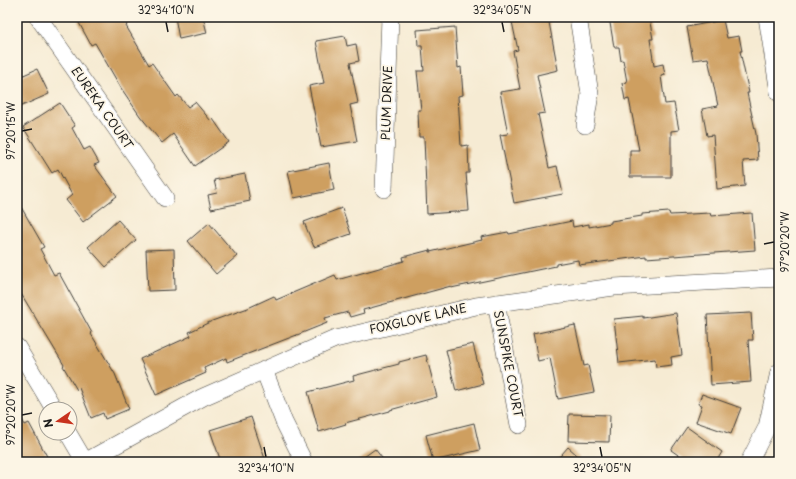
<svg xmlns="http://www.w3.org/2000/svg" width="796" height="479" font-family="'Playpen Sans',sans-serif">
<style>
.building{fill:#ce9f60}
.lines{fill:none;stroke-linecap:round;stroke-linejoin:round}
.street-casing{stroke:#3d3b37;stroke-width:18}
.street{stroke:#fff;stroke-width:17}
.ticks{fill:none;stroke:#1c1c1c;stroke-width:1.5}
.labels{text-anchor:middle;stroke-width:3.5;stroke-linejoin:round;paint-order:stroke}
.street-label{font-size:12px;fill:#1c1c1c;stroke:#fcf5e5}
.neatline{fill:none;stroke:#1c1c1c;stroke-width:1.5}
.ticks-label{font-size:10px;text-anchor:middle;fill:#1c1c1c}
</style>
<rect width="100%" height="100%" fill="#fcf5e5"/>
<filter id="ink" filterUnits="userSpaceOnUse"><feTurbulence type="fractalNoise" baseFrequency=".025" numOctaves="2"/><feDisplacementMap in="SourceGraphic" scale="8" xChannelSelector="R" yChannelSelector="G"/><feConvolveMatrix kernelMatrix="1 2 1 2 8 2 1 2 1" color-interpolation-filters="sRGB"/></filter>
<filter id="wash" filterUnits="userSpaceOnUse"><feTurbulence type="fractalNoise" baseFrequency=".012" numOctaves="4" result="noise"/><feDisplacementMap in="SourceGraphic" scale="16" xChannelSelector="R" yChannelSelector="G"/><feGaussianBlur stdDeviation="0.9" result="paint"/><feColorMatrix in="noise" values="0 0 0 0 0 0 0 0 0 0 0 0 0 0 0 0 0 1.4 0 .05"/><feComposite in="paint" operator="in"/></filter>
<g filter="url(#wash)">
<rect width="100%" height="100%" fill="#f6ebd3"/>
<g id="blocks">
<path class="building" d="M85 17H122L127 25 126 26 149 65 152 63 176 97 178 95 188 107 195 102 211 121 213 119 229 142 195 166 173 134 162 143 140 116 121 88 95 43 91 45 78 21Z
M175 17H203L207 33 179 39Z
M511 17H548L558 70 537 75 545 113 538 114 549 168 557 166 563 194 514 203 500 135 508 134 500 92 520 89 513 51 518 50Z
M609 17H649L653 39H650L654 66 663 64 665 75 661 76 665 104 674 103 679 130 671 131V177H630V150H639L629 99 625 100 622 83 627 82 623 60 621 61 619 47H614Z
M723 20 727 38 739 36 742 51H740L749 93H747L756 134 758 160 743 161 745 186 717 189 713 135 707 136 702 109 718 106 708 58 693 60 687 27Z
M455 27 458 68 461 67 463 95 458 96 461 146 468 145 469 173H466L469 211 427 214 424 137H419L418 110H421L417 71H424L422 46H418L417 30Z
M345 36 347 46 356 44 359 61 350 63 358 103 350 105 357 141 321 147 309 86 324 83 316 41Z
M37 69 49 94 17 108V78Z
M60 103 75 126 72 128 84 150 90 147 99 163 94 165 117 196 83 222 66 200 72 195 58 169 52 173 23 127Z
M329 163 334 190 294 198 288 171Z
M245 174 250 201 211 209 208 195 217 193 214 180Z
M17 200 44 247 40 249 54 275 59 273 92 333 91 334 115 374 129 409 105 419 103 413 91 418 79 388 77 390 63 366 64 365 17 287Z
M342 208 351 234 314 247 304 222Z
M669 212 670 215 710 213 711 216 752 213 755 250 646 258V256L579 265 578 260 556 264V266L451 288V286L363 310 364 313 350 317 348 312 325 318 327 323 302 333 227 362 226 358 204 368 206 373 156 395 140 359 191 336 189 332 212 321 248 308 274 296 276 300 335 275 337 280 404 261 403 257 430 250V252L482 240 481 237 508 232 509 234 572 221 573 227 589 224V227L611 223V221L642 216V214Z
M118 220 136 240 106 267 88 247Z
M209 223 237 256 216 274 188 241Z
M174 249 175 290 148 291 146 250Z
M676 313 682 355 671 357 672 365 656 367 655 359 619 363 614 319 643 316V318Z
M751 313 753 340H748L751 382 711 385 707 315Z
M575 325 584 366 588 365 594 392 558 399 550 358 538 361 533 334Z
M473 344 483 384 456 391 446 350Z
M426 355 437 397 390 410V411L345 423 346 424 319 432 308 392 354 380 353 376 399 364V362Z
M702 394 741 408 731 434 696 422 702 405 698 404Z
M17 410 25 425 29 423 50 462H17Z
M569 414 610 415 609 442 568 441Z
M251 417 266 462H221L210 430Z
M474 423 480 450 433 461 426 435Z
M687 427 722 452 716 462H688L671 450Z
M568 447 585 462H555Z
M375 449 385 462H357Z"/>
</g>
</g>
<g filter="url(#ink)">
<use href="#blocks" fill-opacity="0" stroke="#3d3b37" stroke-width="1"/>
<g class="lines">
<defs>
<path id="street" d="M38 17 165 198
M578 17 590 94 585 125
M767 17 779 93
M384 189 390 17
M496 303 519 425
M17 347 54 409
M264 370 284 422 304 462
M68 433 85 462
M85 462 203 397 335 339 476 306 614 287 779 278
M749 462 767 427 779 372"/>
</defs>
<use href="#street" class="street-casing"/>
<use href="#street" class="street"/>
</g>
</g>
<path class="ticks" d="M166 22 168 32M502 22 504 32M22 131 32 129M764 244 774 242M22 415 32 413M264 447 266 457M600 447 602 457"/>
<g class="labels">
<g class="street-label">
<text transform="translate(387 103) rotate(-88)" y="4">PLUM DRIVE</text>
<text transform="translate(102 108) rotate(55)" y="4">EUREKA COURT</text>
<text transform="translate(418 319) rotate(-13)" y="4">FOXGLOVE LANE</text>
<text transform="translate(508 364) rotate(79)" y="4">SUNSPIKE COURT</text>
</g>
</g>
<rect width="796" height="479" fill="none" stroke="#fcf5e5" stroke-width="44"/>
<g transform="translate(58 421) rotate(257)"><circle r="19" fill="#fcf5e5" stroke="#a29e95"/>
<path d="M0-3L7 15L0 10L-7 15Z" fill="#c8321e"/>
<text y="-6" font-size="11" font-weight="bold" text-anchor="middle" fill="#1c1c1c">N</text>
</g>
<rect x="22" y="22" width="752" height="435" class="neatline"/>
<g class="ticks-label">
<text x="166" y="14">32°34'10"N</text>
<text x="502" y="14">32°34'05"N</text>
<text transform="translate(11 131) rotate(-90)" y="4">97°20'15"W</text>
<text transform="translate(785 242) rotate(-90)" y="4">97°20'20"W</text>
<text transform="translate(11 415) rotate(-90)" y="4">97°20'20"W</text>
<text x="266" y="472">32°34'10"N</text>
<text x="602" y="472">32°34'05"N</text>
</g>
</svg>
